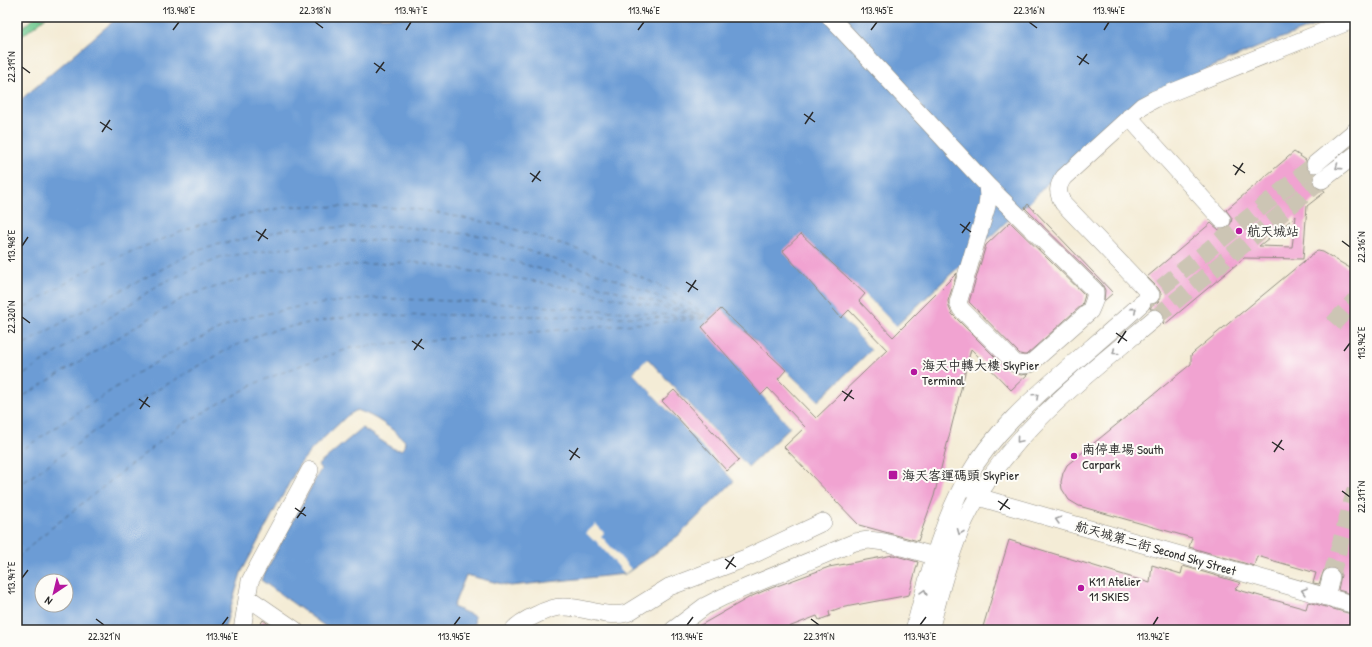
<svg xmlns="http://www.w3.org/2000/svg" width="1372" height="647" font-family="'Patrick Hand','LXGW WenKai TC',sans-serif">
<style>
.green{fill:#72cb92;stroke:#4e7b5e}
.water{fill:#6c9cd5;stroke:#4c6480;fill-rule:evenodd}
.pier{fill:#f4ecd6}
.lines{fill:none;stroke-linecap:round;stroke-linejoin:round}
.ferry{stroke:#485e77;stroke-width:1;stroke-dasharray:5 4;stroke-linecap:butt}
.building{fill:#f1a3d1;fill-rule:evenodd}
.minor-tunnel{stroke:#ccc5b4;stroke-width:17;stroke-dasharray:17 8;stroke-linecap:butt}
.minor-casing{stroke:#908c80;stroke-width:18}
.minor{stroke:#fff;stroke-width:17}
.oneway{stroke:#a0a0a0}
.ticks{fill:none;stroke:#2b2b2b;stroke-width:1.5}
.poi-dot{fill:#b5179e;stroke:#fdfcf7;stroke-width:1.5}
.labels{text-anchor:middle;stroke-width:4;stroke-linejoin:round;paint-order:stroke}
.poi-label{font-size:13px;fill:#2b2b2b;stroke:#fdfcf7;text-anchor:start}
.street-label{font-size:13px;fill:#2b2b2b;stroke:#fdfcf7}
.neatline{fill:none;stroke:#2b2b2b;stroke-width:1.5}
.ticks-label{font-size:10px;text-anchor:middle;fill:#2b2b2b}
</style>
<rect width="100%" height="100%" fill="#fdfcf7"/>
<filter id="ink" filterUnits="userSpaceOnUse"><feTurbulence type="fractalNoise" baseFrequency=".025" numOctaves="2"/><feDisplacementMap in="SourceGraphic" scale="8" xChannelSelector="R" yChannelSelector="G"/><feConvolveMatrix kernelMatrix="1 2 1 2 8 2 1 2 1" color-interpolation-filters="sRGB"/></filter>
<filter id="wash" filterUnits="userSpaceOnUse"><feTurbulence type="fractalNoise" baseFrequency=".012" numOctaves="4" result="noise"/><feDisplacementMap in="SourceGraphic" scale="16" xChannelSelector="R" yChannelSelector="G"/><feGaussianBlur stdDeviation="0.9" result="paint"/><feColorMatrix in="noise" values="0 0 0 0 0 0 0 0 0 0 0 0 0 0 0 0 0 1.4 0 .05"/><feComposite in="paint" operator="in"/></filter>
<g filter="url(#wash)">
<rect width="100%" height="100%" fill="#f4ecd6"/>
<path class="green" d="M35 17H46L17 40V32Z"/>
<path class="water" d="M118 17H1337L1261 46 1150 94 1125 113 1047 184 1028 204 1022 207 896 326 865 294 801 234 783 251 871 350 818 401 722 309 702 327 790 427 748 467 648 359 633 373 734 481 679 535 650 557 625 574 510 586 466 575 453 607 474 616 475 630H330L261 580 321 469 318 465 362 428 394 449 401 450 404 447 405 441C392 428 375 416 357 410L347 416 312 449 299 465 241 573 224 630H17V103ZM42 581H66V605H42Z"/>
<path class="pier" d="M801 234 865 294 896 326 895 327 864 296 801 237 843 316 873 348 871 350 783 251Z
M721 309 818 401 816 402 721 311 762 393 792 426 790 427 702 327Z
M647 359 748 467 747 469 647 362 636 373 736 480 734 481 633 373Z
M596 524 604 533 601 536 631 569 625 574 595 540 594 541 586 533Z"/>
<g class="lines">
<path class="ferry" d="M17 312 95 266 201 224 291 206 410 208 501 225 585 252 669 290 709 317
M17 348 86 309 202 248 289 229 395 226 484 236 623 282 705 316
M17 379 160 284 220 257 338 241 417 240 502 258 711 318
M17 400 186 296 276 269 413 262 533 281 703 316
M17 453 133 376 185 345 242 319 302 306 370 298 478 302 699 317
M17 487 133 404 230 348 267 332 303 324 351 316 449 315 705 318
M17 558 49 530 181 425 256 383 304 364 351 348 394 343 711 318"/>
</g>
<g id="blocks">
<path class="building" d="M1294 152 1306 160 1305 165 1307 170 1311 173 1315 174 1312 181 1314 186 1318 189 1324 190 1325 192 1307 206 1303 259 1244 258 1164 325 1163 324 1165 317 1162 311 1158 309H1150L1152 305 1158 302 1161 297V293L1158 288 1147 277 1211 223 1219 230H1224L1228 228 1231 223 1232 218 1226 210ZM1296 216 1292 247 1259 246Z
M1028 204 1113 293 1104 301 1105 290 1102 284 1025 208Z
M1010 222 1085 295 1082 305 1026 355H1024L1020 354 969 302 986 245Z
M801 234 865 294 859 301 893 337 957 273 948 301 949 307 952 314 1008 370 1021 375 1028 374 1011 390 971 349 934 496 918 541 859 525 784 447 805 427 768 388 761 395 702 327 721 309 786 370 778 379 816 418 887 350 849 310 841 318 783 251Z
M1318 251 1323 252 1355 271V595L1338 590 1341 575 1338 570 1334 567 1328 568 1324 570 1319 584 1313 583 1316 573 1257 556 1254 566 1189 547 1192 538 1079 506 1069 500 1062 489 1061 482 1063 473 1067 465 1191 364V355L1194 352 1315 252Z
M674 390 739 460 727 471 662 401Z
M1009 540 1150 583 1152 565 1181 574 1183 566 1241 583 1235 589 1306 609 1308 602 1355 615V630H982Z
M893 555 918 562 909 595 840 608 829 612 830 616 819 620 817 616 781 630H692L750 597 766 590 829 567Z
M263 620 277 630H257Z"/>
</g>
</g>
<g filter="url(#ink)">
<use href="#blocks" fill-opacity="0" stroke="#908c80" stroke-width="1"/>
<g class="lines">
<path class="minor-tunnel" d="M1142 303 1315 164
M1155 318 1322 180
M1333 324 1355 300
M1331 577 1355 490"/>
<defs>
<path id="minor" d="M830 17 987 185
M1129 117 1222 220
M1315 164 1355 131
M1322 180 1355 155
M987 185 1095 291C1096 299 1093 304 1090 311L1030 364 1023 365 1015 363 961 309 958 303 987 206 988 196Z
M1151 295 1063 203C1057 193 1057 186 1064 177L1142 106 1155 99 1355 19
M966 479 978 497 1355 605
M247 597 295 630
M1326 597 1331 577
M242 630 250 581 310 470
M513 630C519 623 527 619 536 615 544 611 553 607 562 607 585 606 604 619 627 613L669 587 746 558 823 522
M673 630 705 606 723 597 855 542 869 540 884 542 934 556
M914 630C928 578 940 525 967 478 992 434 1031 400 1069 367 1093 346 1118 325 1142 303
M930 630C940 593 949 555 965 520 1006 435 1085 377 1155 318"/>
</defs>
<use href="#minor" class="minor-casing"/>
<use href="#minor" class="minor"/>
</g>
<defs><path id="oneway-chevron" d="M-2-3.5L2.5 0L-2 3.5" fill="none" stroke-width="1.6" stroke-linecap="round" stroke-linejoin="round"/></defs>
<g class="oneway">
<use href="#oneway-chevron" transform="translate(1338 167) rotate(144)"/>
<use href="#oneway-chevron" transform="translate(1134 310) rotate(-41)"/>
<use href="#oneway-chevron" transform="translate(1115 352) rotate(141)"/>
<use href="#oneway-chevron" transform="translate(1036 396) rotate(-43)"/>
<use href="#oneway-chevron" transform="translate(1019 440) rotate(130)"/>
<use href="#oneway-chevron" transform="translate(1058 520) rotate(-164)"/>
<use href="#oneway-chevron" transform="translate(960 532) rotate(112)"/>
<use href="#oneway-chevron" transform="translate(1304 591) rotate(-164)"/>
<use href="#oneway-chevron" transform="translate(924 592) rotate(-74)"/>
</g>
</g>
<path class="ticks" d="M315 22 323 28M1029 22 1037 28M173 30 179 22M406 30 411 22M638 30 644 22M871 30 877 22M1104 30 1109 22M1077 56 1089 64M374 63 385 71M1079 65 1087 54M22 67 30 73M376 73 384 62M804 114 815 122M100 122 112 130M805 124 813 112M102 132 110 120M1233 165 1245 173M530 173 541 181M1235 175 1243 163M532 182 540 171M960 224 971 232M256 231 268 239M962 233 970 222M258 241 266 229M1342 241 1350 247M22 246 28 237M686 282 698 290M688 292 696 280M22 317 30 323M1116 333 1127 341M412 341 424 349M1118 343 1126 331M414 350 422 339M1344 351 1350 343M842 391 854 399M139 399 150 407M844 401 852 390M140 409 148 397M1272 442 1284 450M569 450 580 458M1274 452 1282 440M570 460 578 448M1342 491 1350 497M998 501 1010 509M295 508 306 516M1000 510 1008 499M297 518 305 507M725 559 736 567M726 569 734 557M22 578 28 570M96 619 104 625M811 619 819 625M222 625 228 617M454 625 460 617M687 625 693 617M920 625 926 617M1153 625 1158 617"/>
<g class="poi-dot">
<circle cx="1239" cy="231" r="4"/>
<circle cx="914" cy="372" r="4"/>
<circle cx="1074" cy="456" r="4"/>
<rect x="888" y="470" width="10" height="10" rx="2"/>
<circle cx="1081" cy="588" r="4"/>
</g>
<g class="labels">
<g class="poi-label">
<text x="1247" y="236">航天城站</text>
<text x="922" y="370">海天中轉大樓 SkyPier<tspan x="922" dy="15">Terminal</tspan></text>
<text x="1082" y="454">南停車場 South<tspan x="1082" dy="15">Carpark</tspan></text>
<text x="902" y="480">海天客運碼頭 SkyPier</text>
<text x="1089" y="586">K11 Atelier<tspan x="1089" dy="15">11 SKIES</tspan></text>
</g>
<g class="street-label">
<text transform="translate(1156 548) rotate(16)" y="5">航天城第二街 Second Sky Street</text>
</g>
</g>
<rect width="1372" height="647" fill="none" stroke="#fdfcf7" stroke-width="44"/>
<g transform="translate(54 593) rotate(215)"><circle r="19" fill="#fdfcf7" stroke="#a9a8a5"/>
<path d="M0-3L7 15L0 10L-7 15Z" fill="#b5179e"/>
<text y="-6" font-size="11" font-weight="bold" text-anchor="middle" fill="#2b2b2b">N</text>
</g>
<rect x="22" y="22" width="1328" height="603" class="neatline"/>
<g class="ticks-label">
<text x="179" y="14">113.948°E</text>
<text x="315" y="14">22.318°N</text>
<text x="411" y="14">113.947°E</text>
<text x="644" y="14">113.946°E</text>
<text x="877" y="14">113.945°E</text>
<text x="1029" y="14">22.316°N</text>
<text x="1109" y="14">113.944°E</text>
<text transform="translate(11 67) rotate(-90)" y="4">22.319°N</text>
<text transform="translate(11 246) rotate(-90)" y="4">113.948°E</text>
<text transform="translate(1361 247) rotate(-90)" y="4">22.316°N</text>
<text transform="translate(11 317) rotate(-90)" y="4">22.320°N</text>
<text transform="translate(1361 343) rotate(-90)" y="4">113.942°E</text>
<text transform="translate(1361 497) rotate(-90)" y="4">22.317°N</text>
<text transform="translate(11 578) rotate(-90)" y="4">113.947°E</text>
<text x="104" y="640">22.321°N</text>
<text x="222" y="640">113.946°E</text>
<text x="454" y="640">113.945°E</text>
<text x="687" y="640">113.944°E</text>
<text x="819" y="640">22.319°N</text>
<text x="920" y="640">113.943°E</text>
<text x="1153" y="640">113.942°E</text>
</g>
</svg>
